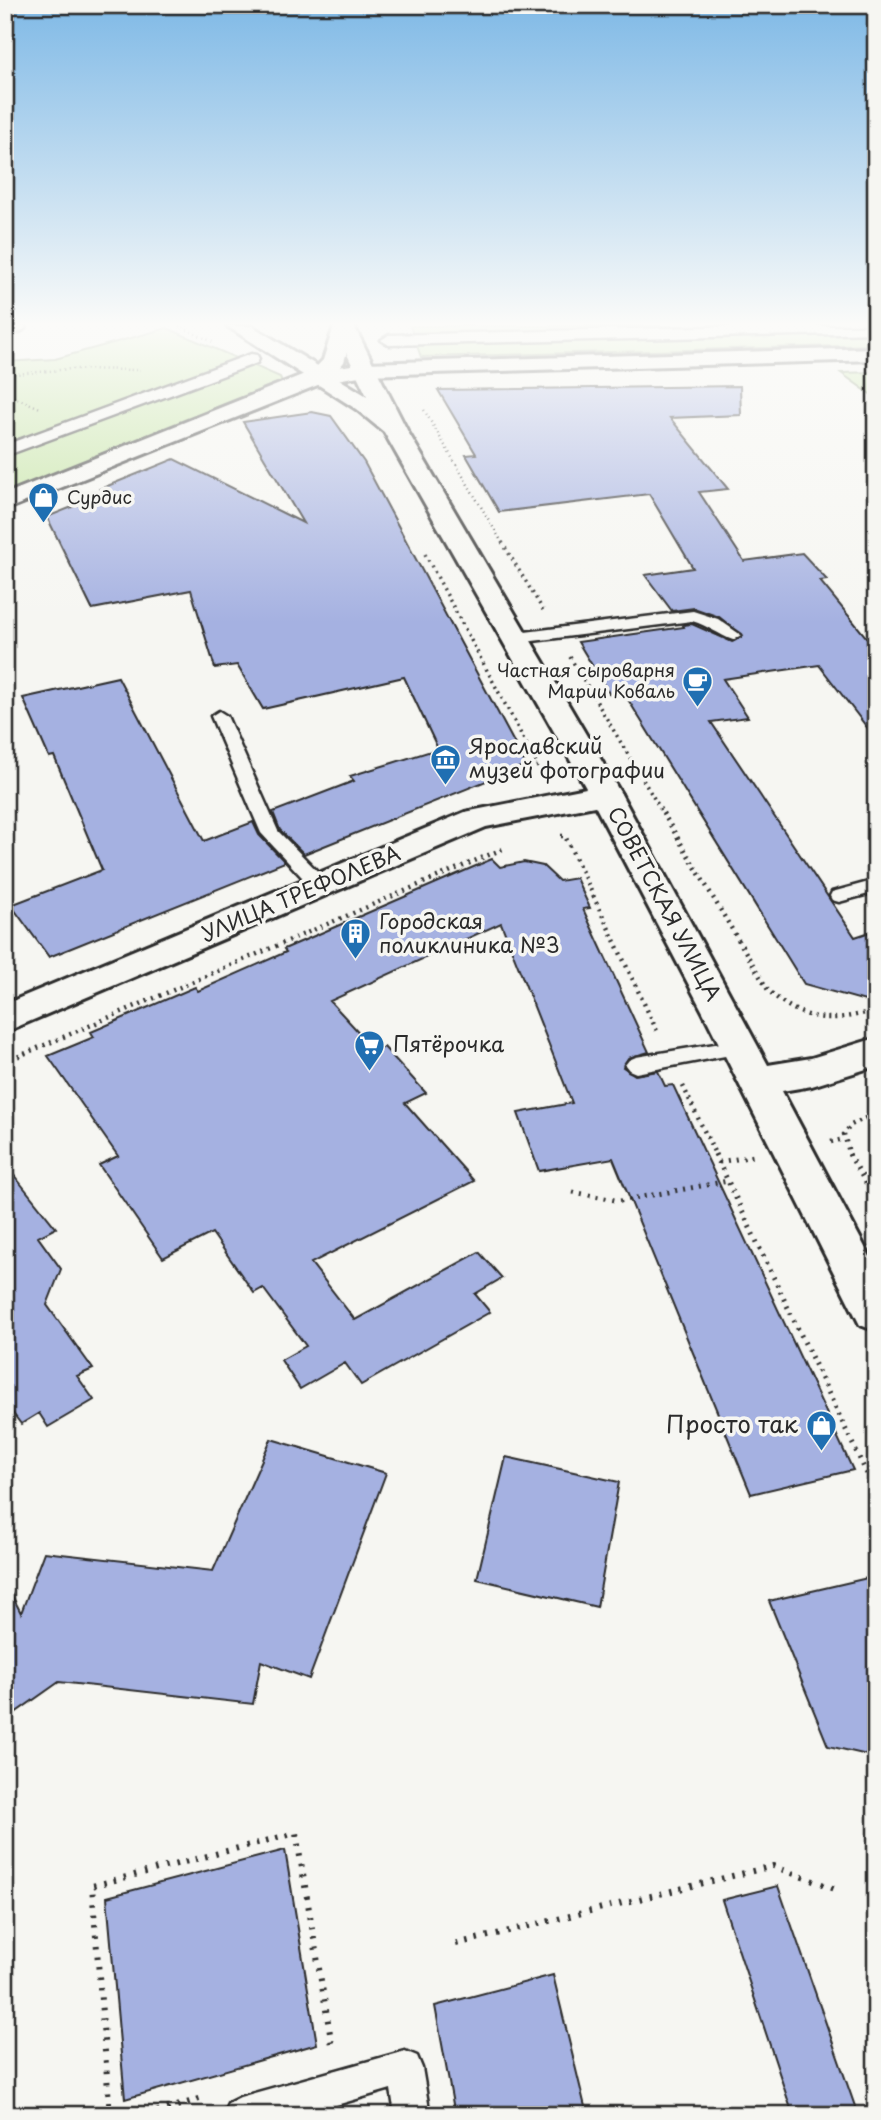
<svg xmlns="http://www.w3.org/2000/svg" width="881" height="2120" font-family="'Playpen Sans',sans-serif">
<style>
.green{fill:#bfe29b;stroke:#758663;stroke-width:2}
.building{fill:#a5b1e1;stroke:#2b2b2b;stroke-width:2}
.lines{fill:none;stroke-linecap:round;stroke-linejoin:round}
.service-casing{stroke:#2b2b2b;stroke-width:5}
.pedestrian-casing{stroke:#2b2b2b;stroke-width:5}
.minor-casing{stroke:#2b2b2b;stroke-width:6}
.tertiary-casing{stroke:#2b2b2b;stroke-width:6}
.primary-casing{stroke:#2b2b2b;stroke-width:6}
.path-far4{stroke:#2b2b2b;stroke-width:2.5;stroke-dasharray:1 3.5;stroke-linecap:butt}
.path-far3{stroke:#2b2b2b;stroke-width:3.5;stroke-dasharray:2 4.5;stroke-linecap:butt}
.path-far2{stroke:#2b2b2b;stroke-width:4.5;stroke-dasharray:2 5;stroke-linecap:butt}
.path-far1{stroke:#2b2b2b;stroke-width:5;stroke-dasharray:2 6;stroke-linecap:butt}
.path{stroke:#2b2b2b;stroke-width:6;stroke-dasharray:2.5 8;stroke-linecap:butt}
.service{fill:#f6f6f2;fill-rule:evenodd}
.pedestrian{fill:#f6f6f2;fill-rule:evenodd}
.minor{fill:#f6f6f2;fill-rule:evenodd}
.tertiary{fill:#f6f6f2;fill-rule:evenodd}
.primary{fill:#f6f6f2;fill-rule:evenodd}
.labels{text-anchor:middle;stroke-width:7;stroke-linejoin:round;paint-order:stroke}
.far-poi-label{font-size:18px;fill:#2b2b2b;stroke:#f6f6f2;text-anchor:start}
.poi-label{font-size:21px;fill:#2b2b2b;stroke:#f6f6f2;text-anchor:start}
.street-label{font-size:21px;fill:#2b2b2b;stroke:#f6f6f2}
.near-poi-label{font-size:24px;fill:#2b2b2b;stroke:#f6f6f2;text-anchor:end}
</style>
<rect width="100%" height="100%" fill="#f6f6f2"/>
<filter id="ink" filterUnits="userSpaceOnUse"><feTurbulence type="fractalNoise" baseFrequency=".0143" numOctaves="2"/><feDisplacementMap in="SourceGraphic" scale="14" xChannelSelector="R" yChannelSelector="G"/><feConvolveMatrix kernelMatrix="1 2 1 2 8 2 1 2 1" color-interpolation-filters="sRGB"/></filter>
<g filter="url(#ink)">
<path class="green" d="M410 326H876V345L421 357Z
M167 328 280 377 285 388 5 499V362L55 359Z
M876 372V398L841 373Z"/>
<path class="building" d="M740 386 741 415 670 418 728 489 699 492 744 561 802 553 827 580 820 581 876 649V739L819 665 723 679 748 717 711 722 855 937 876 930V1004L804 984 624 693 610 695 578 642 684 627 683 625 692 624 732 642 743 636 719 617 694 608 672 611 645 575 693 568 649 494 499 512 466 455 476 454 438 390Z
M312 412 331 416 364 462 526 765 304 854 280 830 273 812 354 781 350 776 438 749 404 677 263 709 237 665 215 668 191 590 92 609 47 517 107 493 100 489 174 459 303 523 243 422Z
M118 677 204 841 253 822 259 835 285 862 49 957 11 905 102 870 54 756 49 757 23 698Z
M492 859 500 867 524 862 543 866 559 881 576 878 590 908 583 909 649 1052 628 1058 623 1067 635 1075 658 1071 665 1086 673 1085 853 1470 751 1494 613 1158 539 1171 518 1113 572 1103 501 923 330 1001 376 1051 384 1047 426 1093 405 1103 474 1181 311 1263 355 1320 479 1252 502 1278 475 1294 490 1312 361 1385 345 1363 300 1389 281 1360 306 1346 263 1288 254 1293 212 1233 163 1258 99 1165 118 1156 48 1056 94 1037 91 1032 195 987 198 991 286 952 284 949Z
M5 1164 56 1228 38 1237 61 1269 47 1305 93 1369 77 1376 94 1400 48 1427 39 1413 21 1424 5 1403Z
M271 1439 386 1473 309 1679 261 1661 253 1704 59 1682 5 1720V1582L21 1613 44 1552 213 1571Z
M506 1457 619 1482 597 1607 477 1579Z
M876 1576V1757L828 1746 769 1601Z
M285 1850 317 2044 125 2099 107 1897Z
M778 1886 858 2115H793L722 1900Z
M553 1975 587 2115H455L435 2006Z"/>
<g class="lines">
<defs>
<path id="service" d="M693 611 718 619 741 635 733 640C719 635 707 625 692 621L517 643 509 638 517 633Z
M219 711 227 716 278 831 328 882 330 886 328 890H314L261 833 211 716Z
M876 880V892L839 902 832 900 830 896 832 892Z
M739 1040 746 1042 749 1047 746 1052 636 1073 629 1070 625 1065 629 1060 636 1057Z
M405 2051 417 2056 422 2068 430 2115H395L391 2089 302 2115H223L228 2103 240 2097Z"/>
<path id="pedestrian" d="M743 326H876V333L389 345 381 340 389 335Z
M251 354 257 355 259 359 257 363 5 456V445Z"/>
<path id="minor" d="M876 348V360L365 375 320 383 312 381 309 376 312 371 365 363Z
M605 784 616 787 621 794 768 1065 811 1058 876 1038V1066L812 1086 782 1091 876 1268V1331L860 1325 703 1012 589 794 594 787Z"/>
<path id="tertiary" d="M227 326H252L367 396 334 327 354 326 408 432 621 794 616 801 605 804 486 827 5 1032V1004L465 812 586 788 384 432 356 409Z"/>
<path id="primary" d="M5 326H26L23 330 5 337Z
M334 326H354L344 362 328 381 5 510V494L312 371 323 360Z"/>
</defs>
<use href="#service" class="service-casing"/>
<use href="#pedestrian" class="pedestrian-casing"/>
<use href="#minor" class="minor-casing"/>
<use href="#tertiary" class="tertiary-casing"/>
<use href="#primary" class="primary-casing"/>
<path class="path-far4" d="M179 326 215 343
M5 375 71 369 140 370
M5 393 40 408
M424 410 503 544"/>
<path class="path-far3" d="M502 542 543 610
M425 554 538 766 502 780
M570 657 664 815"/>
<path class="path-far2" d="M663 813 768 990C803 1023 831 1023 876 1010
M561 836H565L658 1033
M5 1062 505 848
M683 1086 716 1156
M831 1142 844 1139
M850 1156 844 1134 851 1125 876 1113"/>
<path class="path-far1" d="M715 1154 876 1493
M849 1154 876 1200
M719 1162 754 1156
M573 1192 620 1201 728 1181"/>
<path class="path" d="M456 1944 773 1866 835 1889
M110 2115 92 1886 296 1833 333 2051
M147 2115 206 2097"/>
<use href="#service" class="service"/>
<use href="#pedestrian" class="pedestrian"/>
<use href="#minor" class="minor"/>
<use href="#tertiary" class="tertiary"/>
<use href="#primary" class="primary"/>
</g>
</g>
<linearGradient id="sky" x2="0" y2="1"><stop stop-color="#7fb9e6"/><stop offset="0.52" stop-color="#fbfbf9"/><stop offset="1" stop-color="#fbfbf9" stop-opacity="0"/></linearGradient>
<rect width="881" height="623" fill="url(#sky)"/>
<defs>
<symbol id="shop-pin" viewBox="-11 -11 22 30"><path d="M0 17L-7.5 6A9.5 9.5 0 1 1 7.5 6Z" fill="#1f6fb2" stroke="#f6f6f2"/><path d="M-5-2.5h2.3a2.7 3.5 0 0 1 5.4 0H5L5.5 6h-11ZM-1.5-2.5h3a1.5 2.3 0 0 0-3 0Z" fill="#fff"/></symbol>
<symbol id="cafe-pin" viewBox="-11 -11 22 30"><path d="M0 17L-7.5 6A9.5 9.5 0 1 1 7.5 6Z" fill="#1f6fb2" stroke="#f6f6f2"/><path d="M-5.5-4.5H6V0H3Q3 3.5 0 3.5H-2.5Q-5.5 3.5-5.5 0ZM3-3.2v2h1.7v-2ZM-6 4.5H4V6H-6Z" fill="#fff"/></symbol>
<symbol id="museum-pin" viewBox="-11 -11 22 30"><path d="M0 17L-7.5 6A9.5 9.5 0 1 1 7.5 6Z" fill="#1f6fb2" stroke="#f6f6f2"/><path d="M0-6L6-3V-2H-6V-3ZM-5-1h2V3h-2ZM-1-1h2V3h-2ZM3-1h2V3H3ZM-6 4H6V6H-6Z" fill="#fff"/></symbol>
<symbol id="building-pin" viewBox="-11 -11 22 30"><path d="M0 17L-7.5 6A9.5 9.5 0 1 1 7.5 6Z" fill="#1f6fb2" stroke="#f6f6f2"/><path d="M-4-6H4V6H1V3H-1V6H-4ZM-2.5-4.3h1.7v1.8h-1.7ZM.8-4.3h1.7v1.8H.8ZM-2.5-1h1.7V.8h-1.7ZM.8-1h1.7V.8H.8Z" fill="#fff"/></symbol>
<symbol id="supermarket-pin" viewBox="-11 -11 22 30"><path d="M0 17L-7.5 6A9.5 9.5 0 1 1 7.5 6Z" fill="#1f6fb2" stroke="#f6f6f2"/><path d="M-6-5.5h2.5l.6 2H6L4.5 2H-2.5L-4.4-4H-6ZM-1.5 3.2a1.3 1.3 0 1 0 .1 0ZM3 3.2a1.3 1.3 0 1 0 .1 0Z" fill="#fff"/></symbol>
</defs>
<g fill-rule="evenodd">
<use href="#shop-pin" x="26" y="480" width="35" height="47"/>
<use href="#cafe-pin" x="680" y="664" width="35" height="47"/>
<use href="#museum-pin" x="428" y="742" width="35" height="47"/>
<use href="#building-pin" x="338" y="916" width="35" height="47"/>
<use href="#supermarket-pin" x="352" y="1028" width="35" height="47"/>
<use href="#shop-pin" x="804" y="1408" width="35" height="47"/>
</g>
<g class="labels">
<g class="far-poi-label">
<text x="67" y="504">Сурдис</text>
<text x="675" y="677" text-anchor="end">Частная сыроварня<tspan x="675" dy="21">Марии Коваль</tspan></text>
</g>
<g class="poi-label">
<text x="469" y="754">Ярославский<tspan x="469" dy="24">музей фотографии</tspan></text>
<text x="379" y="929">Городская<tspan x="379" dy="24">поликлиника №3</tspan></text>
<text x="393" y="1052">Пятёрочка</text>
</g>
<g class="street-label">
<text transform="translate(301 894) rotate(-23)" y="7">УЛИЦА ТРЕФОЛЕВА</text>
<text transform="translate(664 904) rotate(62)" y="7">СОВЕТСКАЯ УЛИЦА</text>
</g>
<g class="near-poi-label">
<text x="798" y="1433">Просто так</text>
</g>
</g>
<rect width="881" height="2120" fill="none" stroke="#f6f6f2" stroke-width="28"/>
<rect x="14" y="14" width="853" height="2092" fill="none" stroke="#2b2b2b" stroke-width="2.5" filter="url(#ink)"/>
</svg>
